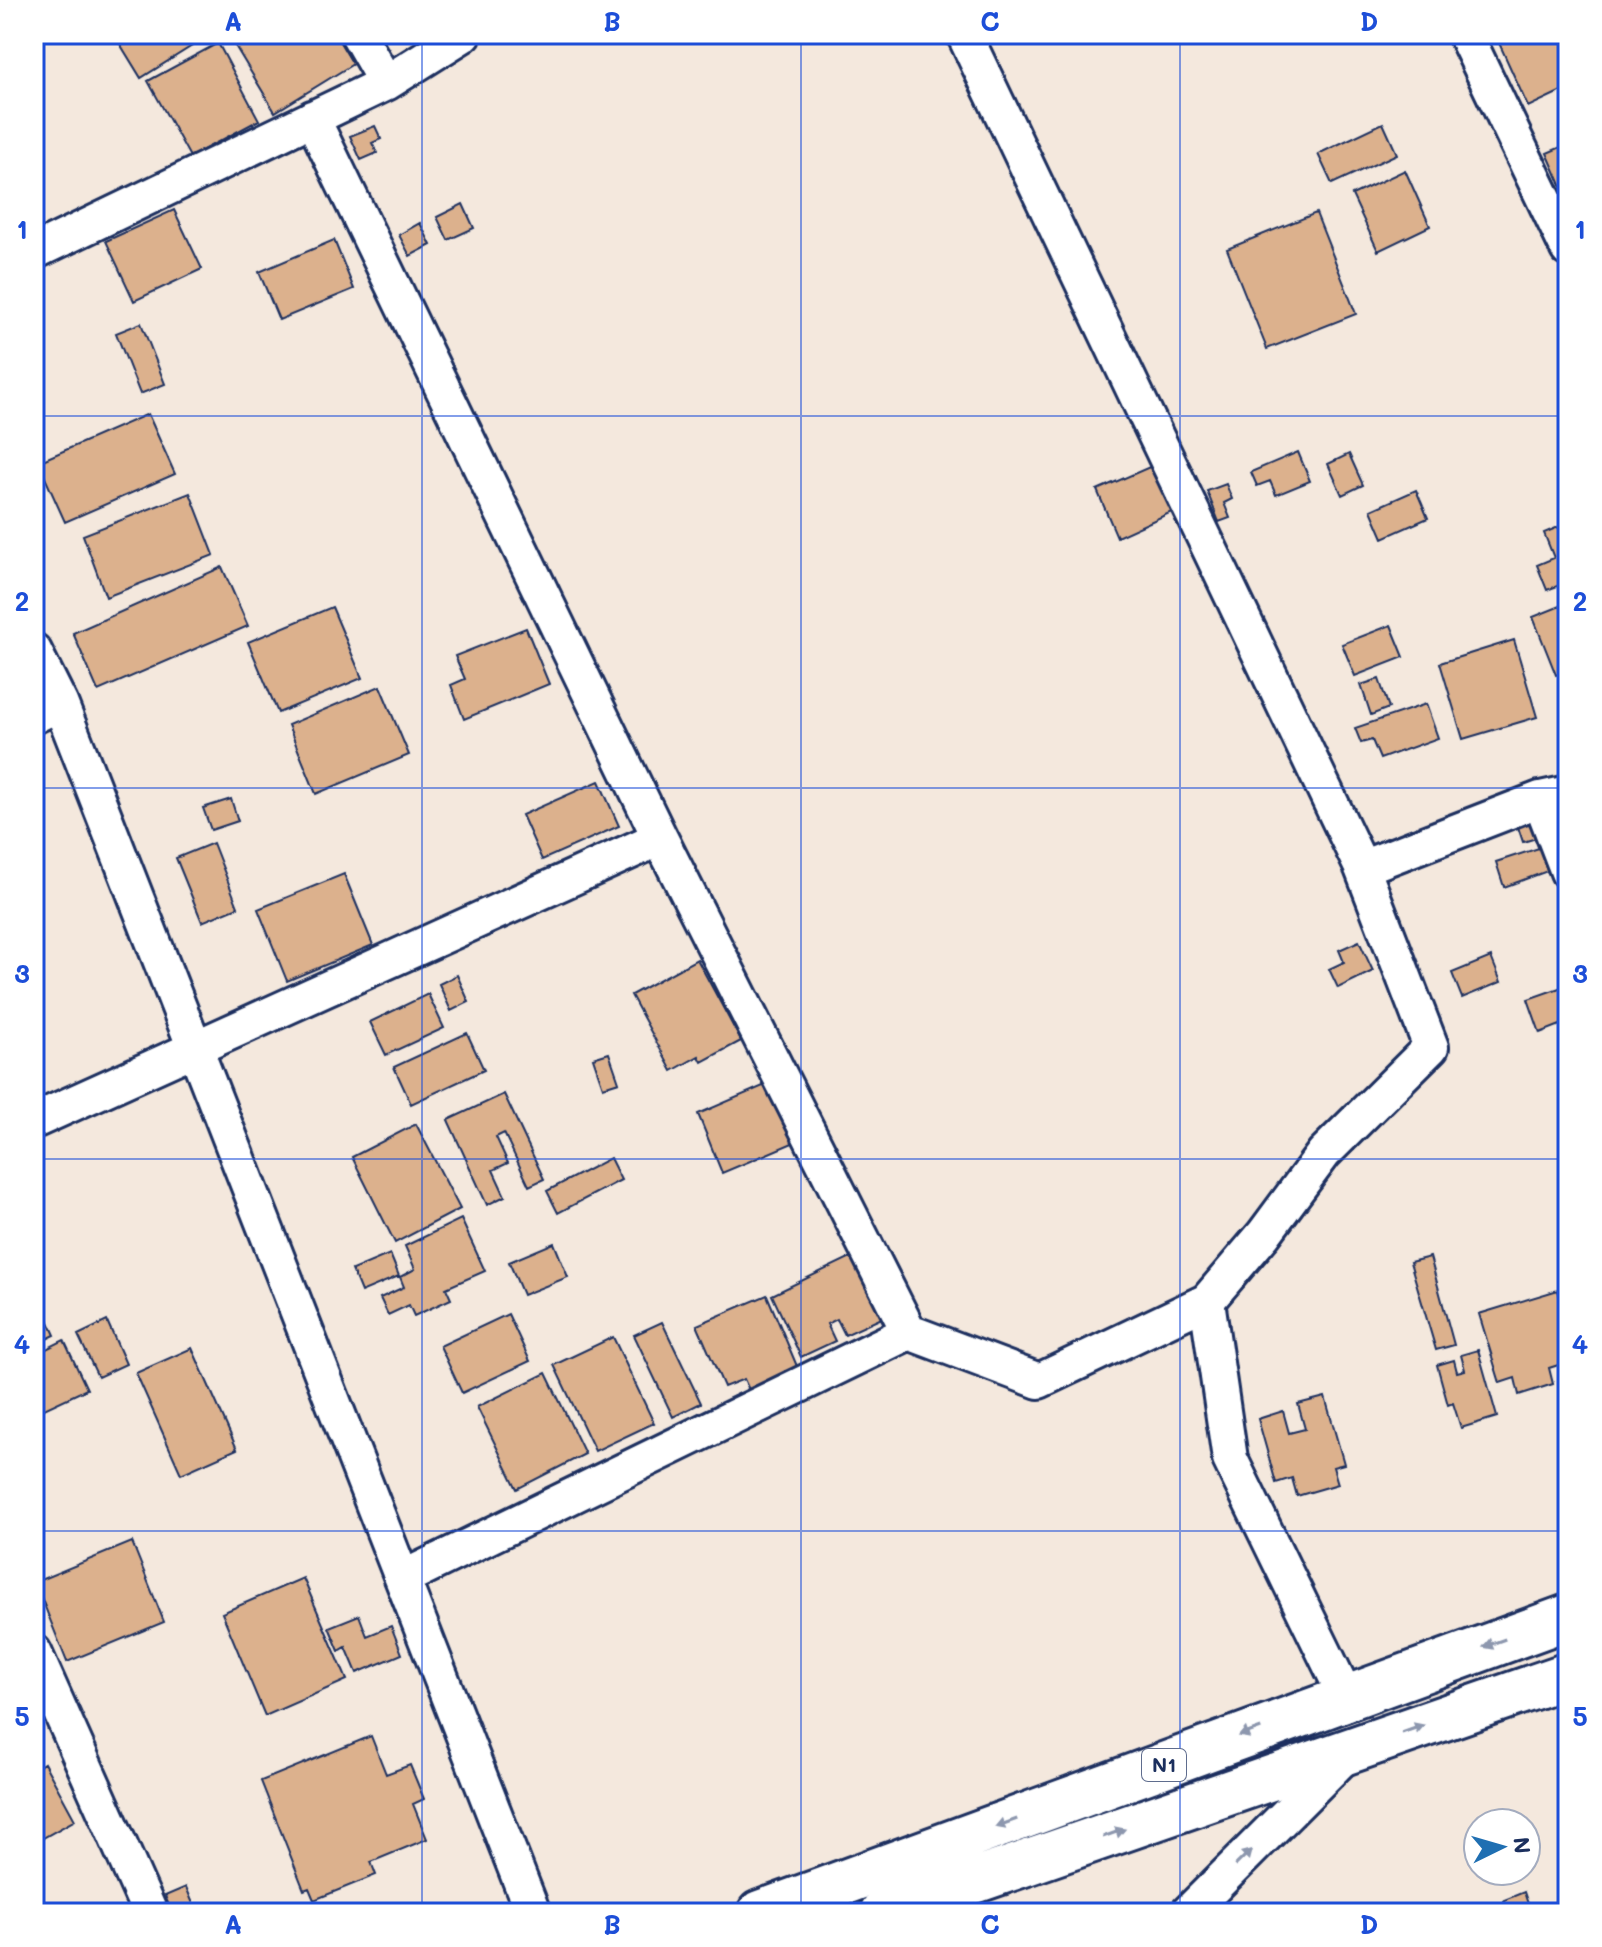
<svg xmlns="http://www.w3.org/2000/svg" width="1602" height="1947" font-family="Mali,sans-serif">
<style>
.building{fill:#dcb18d;stroke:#1b2f5e;stroke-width:2}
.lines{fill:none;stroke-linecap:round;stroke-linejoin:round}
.minor-casing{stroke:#1b2f5e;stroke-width:40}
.trunk-casing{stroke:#1b2f5e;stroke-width:50}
.minor{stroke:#fff;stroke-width:34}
.trunk{stroke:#fff;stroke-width:44}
.oneway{fill:#8d97ae}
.grid{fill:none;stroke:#1d4ed8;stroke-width:2;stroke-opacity:0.55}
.labels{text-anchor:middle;stroke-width:7;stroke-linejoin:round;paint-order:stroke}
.shield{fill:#fff;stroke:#5f6d8e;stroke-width:2}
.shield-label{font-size:20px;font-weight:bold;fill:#1b2f5e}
.neatline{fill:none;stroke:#1d4ed8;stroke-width:3}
.grid-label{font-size:26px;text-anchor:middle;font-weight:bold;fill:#1d4ed8}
</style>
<rect width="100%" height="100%" fill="#f4e8dd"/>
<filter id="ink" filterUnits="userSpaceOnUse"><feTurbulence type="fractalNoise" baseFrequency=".0125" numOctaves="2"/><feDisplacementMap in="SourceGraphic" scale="16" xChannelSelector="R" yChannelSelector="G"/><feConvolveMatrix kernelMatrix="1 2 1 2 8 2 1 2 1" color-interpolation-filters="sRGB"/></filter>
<g filter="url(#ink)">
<path class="building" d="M114 34H211L141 78Z
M239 34H335L353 64 275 112 231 39Z
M1495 34H1568V88L1528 107Z
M218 43 259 120 190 157 148 81Z
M1383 123 1397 154 1332 184 1318 154Z
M375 126 381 139 372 143 377 153 361 160 350 136Z
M1568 144V201L1547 153Z
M1405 170 1430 226 1378 251 1352 195Z
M463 204 474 228 448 240 437 217Z
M174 210 202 269 134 301 106 241Z
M1316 213 1356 314 1267 349 1227 249Z
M420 223 431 245 410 256 399 235Z
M334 240 354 289 279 320 259 272Z
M141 323 165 384 140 394 116 333Z
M148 414 175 474 65 522 38 462Z
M1298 452 1310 481 1276 495 1270 481 1257 486 1251 472Z
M1349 454 1363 485 1342 495 1328 464Z
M1154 465 1174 511 1117 537 1097 490Z
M1226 484 1232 499 1224 503 1230 518 1219 522 1207 491Z
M1416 490 1428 518 1383 538 1371 510Z
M190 493 214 555 106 597 83 535Z
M1568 523V582L1547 590 1537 565 1554 558 1544 533Z
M222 567 248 626 98 691 73 633Z
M1568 603V671L1556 675 1533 617Z
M332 607 362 678 278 713 248 642Z
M1391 625 1404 657 1355 676 1342 644Z
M526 628 549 684 464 719 451 685 465 679 455 656Z
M1514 640 1537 717 1463 739 1440 663Z
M1379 679 1389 708 1371 715 1361 685Z
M380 686 409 755 316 794 288 725Z
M1426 704 1438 738 1380 759 1372 740 1361 743 1355 728Z
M599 781 619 826 542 860 522 815Z
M231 799 238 821 211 830 203 808Z
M1534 812 1543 836 1523 842 1515 818Z
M213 843 238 907 202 922 176 858Z
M1545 846 1553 869 1504 887 1496 862Z
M344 874 373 945 287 981 258 909Z
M1359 941 1373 971 1338 988 1329 969 1344 962 1339 950Z
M1491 957 1501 982 1462 998 1452 973Z
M697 959 741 1041 702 1062 699 1056 672 1071 631 995Z
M457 975 469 1002 451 1011 439 984Z
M1568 985V1022L1540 1033 1528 999Z
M428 994 444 1028 386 1055 370 1022Z
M467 1033 484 1070 411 1104 394 1067Z
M609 1053 619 1082 603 1087 593 1058Z
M770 1083 795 1142 722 1173 698 1114Z
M504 1094 544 1179 529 1186 504 1133 496 1137 508 1163 493 1170 505 1196 487 1205 448 1120Z
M416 1124 460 1209 395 1243 352 1157Z
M610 1158 621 1180 558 1213 547 1191Z
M461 1219 485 1271 446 1288 451 1299 414 1316 409 1305 388 1315 380 1298 404 1287 400 1277 415 1269 405 1246Z
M34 1228 43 1250 34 1254Z
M554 1243 568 1277 523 1295 509 1262Z
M390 1254 399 1276 361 1292 352 1270Z
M853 1256 882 1318 845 1335 837 1319 827 1324 835 1341 801 1357 772 1295Z
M1430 1257 1454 1345 1436 1350 1410 1262Z
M34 1289 55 1335 34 1345Z
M1558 1290 1568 1324V1362L1549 1368 1553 1384 1519 1395 1515 1378 1500 1383 1479 1314Z
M767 1295 799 1371 750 1392 744 1379 724 1387 697 1325Z
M508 1314 530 1361 462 1393 440 1346Z
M107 1321 126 1364 98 1377 78 1335Z
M662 1322 701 1403 673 1417 634 1335Z
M613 1337 654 1423 595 1451 554 1365Z
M64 1340 87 1389 40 1411 34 1396V1355Z
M192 1348 237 1449 181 1474 136 1373Z
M1478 1350 1497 1417 1461 1428 1453 1403 1448 1405 1437 1365 1454 1360 1457 1372 1465 1370 1461 1355Z
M546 1373 585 1454 517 1489 477 1407Z
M1325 1397 1344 1464 1333 1467 1338 1484 1297 1496 1292 1478 1276 1483 1258 1419 1283 1411 1289 1433 1305 1429 1298 1404Z
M132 1542 164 1622 67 1662 35 1582Z
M303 1578 347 1680 265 1716 222 1613Z
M359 1615 367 1636 391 1626 402 1654 357 1673 346 1647 339 1651 329 1627Z
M371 1736 386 1774 410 1765 424 1799 413 1804 427 1839 371 1862 376 1875 314 1900 309 1888 304 1890 261 1781Z
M44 1763 75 1820 34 1843V1769Z
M186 1887 197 1913H172L165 1896Z
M1524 1892 1531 1913H1508L1504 1900Z
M1481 1906 1484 1913H1462Z"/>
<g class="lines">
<defs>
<path id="minor" d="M358 34 386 83
M1465 34 1568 249
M312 118 660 838 909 1332 1039 1381 1207 1301 1264 1234 1324 1153 1431 1047 1362 868 964 34
M34 252 386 83 464 34
M34 651 60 703 533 1913
M34 716 60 703
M1540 799 1568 872
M1362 868 1540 799 1568 793
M34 1121 660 838
M1207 1301 1230 1459 1346 1697
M405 1577 909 1332
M34 1652 150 1913
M1188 1913 1346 1755"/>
<path id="trunk" d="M760 1913 1568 1617
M882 1913 1568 1675"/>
</defs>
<use href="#minor" class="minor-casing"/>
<use href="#trunk" class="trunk-casing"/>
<use href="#minor" class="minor"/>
<use href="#trunk" class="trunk"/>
</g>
<defs><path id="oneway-solid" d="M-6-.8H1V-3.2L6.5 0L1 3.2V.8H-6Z" transform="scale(2)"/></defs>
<g class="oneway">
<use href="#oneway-solid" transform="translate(1494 1643) rotate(160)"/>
<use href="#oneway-solid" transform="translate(1413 1729) rotate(-19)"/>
<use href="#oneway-solid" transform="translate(1250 1732) rotate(160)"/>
<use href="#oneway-solid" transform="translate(1006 1823) rotate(160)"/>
<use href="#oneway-solid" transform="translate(1114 1833) rotate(-19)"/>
<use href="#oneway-solid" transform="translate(1243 1858) rotate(-45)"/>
</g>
</g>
<path class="grid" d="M422 34V1913M801 34V1913M1180 34V1913M34 416H1568M34 788H1568M34 1159H1568M34 1531H1568"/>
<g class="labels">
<rect class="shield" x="1142" y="1749" width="44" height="32" rx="6"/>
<g class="shield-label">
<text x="1164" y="1772">N1</text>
</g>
</g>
<rect width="1602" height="1947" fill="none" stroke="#fff" stroke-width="88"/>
<g transform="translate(1502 1847) rotate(85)"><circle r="38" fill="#ffffff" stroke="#a4acbf" stroke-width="2"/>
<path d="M0-6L14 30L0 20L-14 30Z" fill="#1f6fb2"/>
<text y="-12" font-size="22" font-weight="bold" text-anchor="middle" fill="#1b2f5e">N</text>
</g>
<rect x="44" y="44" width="1514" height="1859" class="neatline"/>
<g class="grid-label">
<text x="233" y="31">A</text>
<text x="612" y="31">B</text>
<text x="990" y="31">C</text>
<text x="1369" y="31">D</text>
<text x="22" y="239">1</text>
<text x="1580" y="239">1</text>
<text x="22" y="611">2</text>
<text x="1580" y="611">2</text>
<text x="22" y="983">3</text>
<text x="1580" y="983">3</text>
<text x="22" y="1354">4</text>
<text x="1580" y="1354">4</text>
<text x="22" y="1726">5</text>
<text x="1580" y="1726">5</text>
<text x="233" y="1934">A</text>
<text x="612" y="1934">B</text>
<text x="990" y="1934">C</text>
<text x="1369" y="1934">D</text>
</g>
</svg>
